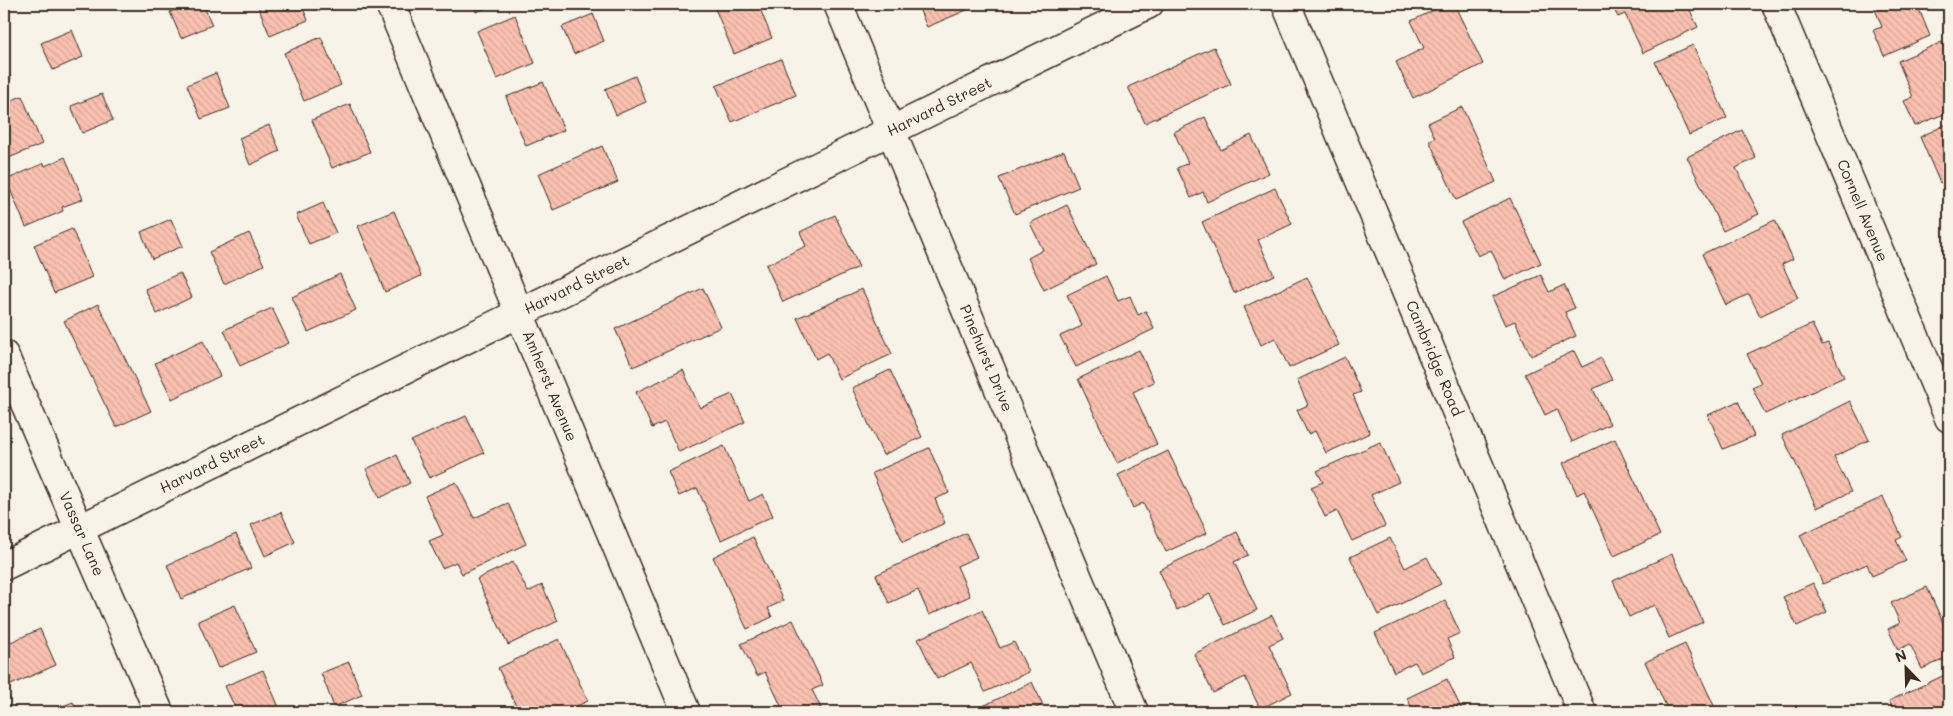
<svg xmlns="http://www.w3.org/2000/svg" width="1953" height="716" font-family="Mali,sans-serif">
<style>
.building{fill:url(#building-back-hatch);stroke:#3b2a1e}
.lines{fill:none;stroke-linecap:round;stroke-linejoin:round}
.street-casing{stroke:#3b2a1e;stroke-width:31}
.street{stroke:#f7f3e8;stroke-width:28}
.labels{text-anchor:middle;stroke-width:4.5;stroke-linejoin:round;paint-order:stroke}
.street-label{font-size:15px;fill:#3b2a1e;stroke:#f7f3e8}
</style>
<defs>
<pattern id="building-back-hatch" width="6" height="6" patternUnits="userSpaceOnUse" patternTransform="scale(1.25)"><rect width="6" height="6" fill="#fac0b1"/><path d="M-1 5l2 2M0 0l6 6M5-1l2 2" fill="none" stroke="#d7a598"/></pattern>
</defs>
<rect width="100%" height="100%" fill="#f7f3e8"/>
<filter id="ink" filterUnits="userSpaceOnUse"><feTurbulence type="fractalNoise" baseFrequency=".02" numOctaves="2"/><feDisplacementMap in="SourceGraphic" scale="10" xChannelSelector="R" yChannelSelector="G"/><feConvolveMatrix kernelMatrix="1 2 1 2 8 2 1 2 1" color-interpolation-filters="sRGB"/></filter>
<g filter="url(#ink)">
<path class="building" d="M189 4H203L212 25 181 38 170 12Z
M257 4H301L308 20 270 36Z
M473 4H496L476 12Z
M719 4H758L772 38 734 54 714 6Z
M917 4H981L927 27Z
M1447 4H1454L1483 64 1413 98 1396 62 1424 48 1411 21Z
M1611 4H1687L1698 27 1643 53 1625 14 1618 17Z
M1873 4H1917L1930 36 1884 56 1873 30 1882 27Z
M593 14 604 41 574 54 562 27Z
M515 15 535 63 497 79 477 31Z
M72 30 83 57 53 70 41 43Z
M321 37 341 85 304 101 284 53Z
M1942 42 1949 60V63L1944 65 1949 78V112L1915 126 1904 101 1913 97 1898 61Z
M1693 45 1727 118 1689 135 1655 62Z
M1214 47 1231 84 1145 123 1128 87Z
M781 59 796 95 732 122 716 86Z
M4 61 11 79 4 82Z
M216 73 230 108 201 119 187 85Z
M635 76 646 102 616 115 605 89Z
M543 82 564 130 526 146 506 97Z
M102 94 113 120 82 133 71 106Z
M22 96 42 144 4 160V103Z
M350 104 370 152 332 168 312 120Z
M1462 107 1496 182 1456 200 1429 140 1435 138 1428 123Z
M1205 117 1221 150 1251 135 1269 173 1207 202 1203 192 1191 198 1177 168 1188 163 1174 132Z
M1949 123V179L1940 183 1920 137Z
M269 125 280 151 250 165 239 138Z
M1742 130 1756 158 1736 168 1759 214 1723 231 1687 157Z
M602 146 618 182 553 210 538 174Z
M1064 151 1079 187 1015 214 999 178Z
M65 157 83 199 62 207 63 211 26 227 6 180 44 163 45 166Z
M1275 188 1292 224 1258 240 1274 275 1234 293 1202 222Z
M1510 198 1541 263 1505 280 1491 250 1478 256 1461 222Z
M323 203 336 233 309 244 296 215Z
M1067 205 1096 264 1044 290 1028 258 1043 250 1030 223Z
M394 211 421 276 385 292 358 226Z
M835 215 859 267 783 302 766 265 806 246 800 232Z
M171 219 183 246 152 259 141 232Z
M1775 220 1793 259 1782 264 1798 298 1760 316 1749 294 1726 305 1702 254Z
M72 229 92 277 54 293 34 245Z
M249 233 264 265 224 284 209 252Z
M180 273 192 297 157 314 145 289Z
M340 274 356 310 308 332 292 297Z
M1541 275 1549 292 1564 285 1575 308 1565 312 1576 336 1531 356 1515 321 1505 325 1492 297Z
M1106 276 1118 301 1130 296 1138 315 1146 311 1154 329 1076 367 1060 336 1082 326 1067 295Z
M1307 277 1339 345 1289 368 1275 338 1261 345 1244 307Z
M703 288 721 327 633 367 615 329Z
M862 289 892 354 839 379 827 353 816 359 797 318Z
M98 304 151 411 116 427 64 321Z
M272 308 289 343 240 366 224 330Z
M1812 324 1822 345 1828 343 1844 377 1765 414 1752 387 1761 383 1747 354Z
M203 341 220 376 172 399 155 363Z
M1139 350 1154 382 1133 392 1157 444 1117 463 1078 379Z
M1574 351 1582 367 1601 358 1612 380 1593 389 1610 424 1572 442 1557 409 1545 415 1525 374Z
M1345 357 1361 392 1353 395 1370 433 1326 453 1315 431 1308 434 1297 410 1308 405 1297 380Z
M683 370 700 408 732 394 745 422 679 452 665 422 652 428 636 392Z
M890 370 922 437 883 455 852 388Z
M1738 401 1754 436 1723 449 1708 415Z
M1850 401 1869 440 1834 457 1851 492 1817 508 1782 435Z
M466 416 484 453 429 478 411 441Z
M1615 439 1660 535 1614 556 1584 491 1577 495 1563 463Z
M1380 442 1399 482 1371 495 1385 526 1352 541 1337 511 1325 517 1311 487 1323 482 1317 471Z
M724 446 749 501 763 494 773 516 721 540 697 488 679 496 668 472Z
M929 448 949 493 935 499 945 523 903 542 872 473Z
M1168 451 1207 533 1166 552 1143 503 1133 508 1118 475Z
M397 455 410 483 380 498 366 469Z
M456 482 474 518 508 503 526 544 462 574 456 562 442 568 429 541 443 535 425 496Z
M1883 497 1902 537 1896 540 1906 561 1872 576 1867 564 1823 584 1800 535Z
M281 512 295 542 265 556 251 525Z
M1237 532 1248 555 1234 562 1257 610 1225 625 1210 594 1177 610 1159 570Z
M966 533 977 557 957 566 970 596 929 615 918 590 889 603 876 575Z
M236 534 251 568 181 599 167 565Z
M753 537 783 601 768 608 772 617 747 629 713 557Z
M1390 538 1405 568 1427 557 1441 584 1378 615 1350 557Z
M1672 554 1703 622 1669 638 1654 605 1629 617 1613 581Z
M513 562 528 592 542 585 558 621 508 645 477 579Z
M1813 583 1827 612 1797 626 1783 597Z
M1927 587 1949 636V657L1922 669 1910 644 1898 650 1888 629 1900 623 1891 603Z
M1445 600 1460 633 1447 639 1455 657 1421 673 1415 662 1394 672 1375 633Z
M235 605 256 652 218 668 198 621Z
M982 610 1000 648 1014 642 1029 672 985 692 971 663 937 679 918 639Z
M1272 615 1283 638 1269 645 1292 693 1260 709 1245 677 1213 693 1194 654Z
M793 620 823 685 812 690 821 708 811 712H784L765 672 757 676 741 644Z
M40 629 56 665 4 688V645Z
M559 639 588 701 563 712H519L498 668Z
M1685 644 1717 712H1669L1645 662Z
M349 662 362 695 334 707 321 673Z
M263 670 281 712H237L225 686Z
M1949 673V712H1895L1889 701Z
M1447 679 1463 712H1414L1407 698Z
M1032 682 1043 705 1034 709 1036 712H974L973 711Z
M73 702 78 712H48Z"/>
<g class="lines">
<defs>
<g id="street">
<path id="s1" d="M390 4 686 712"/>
<path id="s2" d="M838 4 1134 712"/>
<path id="s3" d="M1286 4 1582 712"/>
<path id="s4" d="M1776 4 1949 418"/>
<path id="s5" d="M4 355 159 712"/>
<path id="s6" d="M4 566 1149 4"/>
</g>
</defs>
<use href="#street" class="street-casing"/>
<use href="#street" class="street"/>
</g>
</g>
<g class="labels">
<g class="street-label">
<text dy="5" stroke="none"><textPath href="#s6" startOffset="1042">Harvard Street</textPath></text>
<text dy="5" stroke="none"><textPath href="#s4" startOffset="224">Cornell Avenue</textPath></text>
<text dy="5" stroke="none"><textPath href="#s6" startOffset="638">Harvard Street</textPath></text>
<text dy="5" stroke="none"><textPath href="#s2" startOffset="384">Pinehurst Drive</textPath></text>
<text dy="5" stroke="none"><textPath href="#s3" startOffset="384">Cambridge Road</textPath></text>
<text dy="5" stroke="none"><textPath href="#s1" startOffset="414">Amherst Avenue</textPath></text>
<text dy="5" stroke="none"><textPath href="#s6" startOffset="232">Harvard Street</textPath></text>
<text dy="5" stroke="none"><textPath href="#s5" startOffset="195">Vassar Lane</textPath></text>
</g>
</g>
<rect width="1953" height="716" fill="none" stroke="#f7f3e8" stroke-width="20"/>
<rect x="10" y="10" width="1933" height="696" fill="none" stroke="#3b2a1e" stroke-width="2" filter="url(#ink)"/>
<g transform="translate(1906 668) rotate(337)" stroke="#f7f3e8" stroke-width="4" paint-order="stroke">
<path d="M0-4L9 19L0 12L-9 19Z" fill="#3b2a1e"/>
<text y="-8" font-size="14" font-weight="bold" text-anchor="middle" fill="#3b2a1e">N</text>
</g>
</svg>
